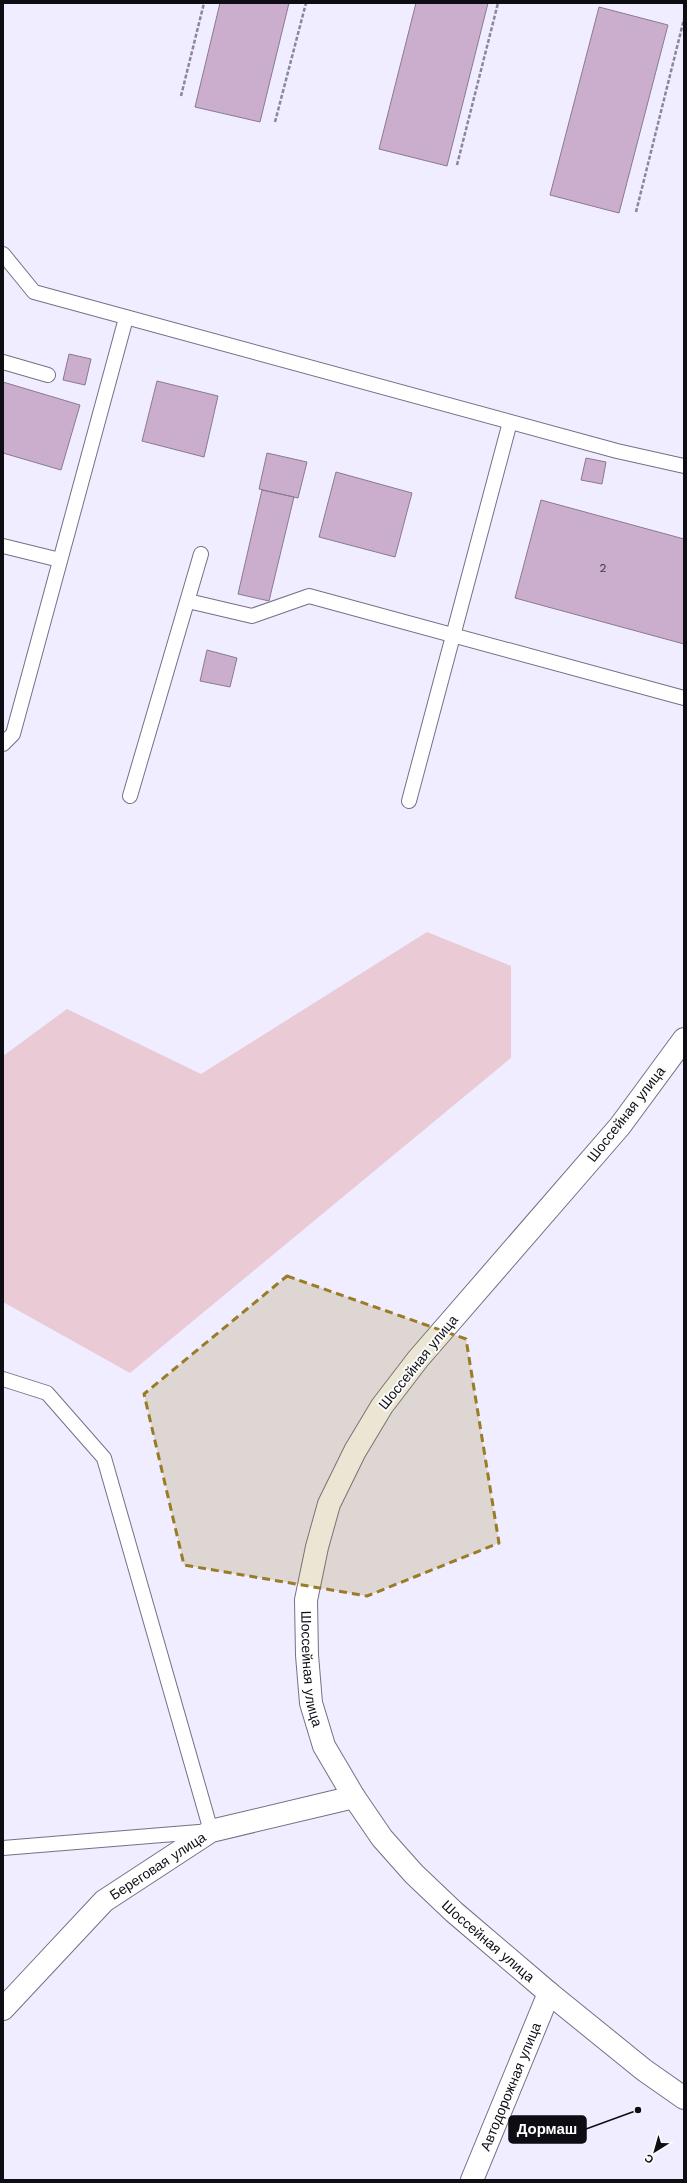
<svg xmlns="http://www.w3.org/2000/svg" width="687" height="2183" font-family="'Work Sans',sans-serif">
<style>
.green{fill:#e9cad5}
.building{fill:#cbadce;stroke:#8a7b8b}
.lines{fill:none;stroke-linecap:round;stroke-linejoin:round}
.lane-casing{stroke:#747185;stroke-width:16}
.street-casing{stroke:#747185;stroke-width:24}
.secondary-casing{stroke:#747185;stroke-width:24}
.path{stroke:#8a8895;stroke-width:2.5;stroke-dasharray:4 2;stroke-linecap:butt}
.lane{stroke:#fff;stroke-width:14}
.street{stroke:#fff;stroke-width:22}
.secondary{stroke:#fff;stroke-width:22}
.marked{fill:#997c25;fill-opacity:0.2;stroke:#997c25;stroke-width:3;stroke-dasharray:8 5;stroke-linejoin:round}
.labels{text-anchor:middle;stroke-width:4;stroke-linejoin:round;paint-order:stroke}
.number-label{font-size:12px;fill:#3d3542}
.street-label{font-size:14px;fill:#0e0d14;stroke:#fcfcfc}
.leader{fill:none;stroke:#0e0d14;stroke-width:1.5}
.callout-dot{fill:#0e0d14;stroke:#fcfcfc;stroke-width:1.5}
.callout{fill:#0e0d14;stroke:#0e0d14;stroke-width:1.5}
.callout-label{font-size:15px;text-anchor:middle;font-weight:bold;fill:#fff}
</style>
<rect width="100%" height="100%" fill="#efedff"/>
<path class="green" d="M427 932 511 966V1058L130 1373 3 1302V1056L67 1009 201 1074Z"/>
<path class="building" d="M220 3H289L260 122 195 107Z
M416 3H488L447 166 379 149Z
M599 7 668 25 619 213 550 195Z
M69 354 91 359 85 385 63 380Z
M157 381 218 396 204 457 142 441Z
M3 382 80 405 61 470 3 453Z
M267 453 307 462 298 498 259 489Z
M586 458 606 462 602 484 581 480Z
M336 472 412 493 395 557 319 537Z
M262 490 294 497 269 601 238 594Z
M541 500 684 539V644L515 598Z
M207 650 237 658 230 687 200 681Z"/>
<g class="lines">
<defs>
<path id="lane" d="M3 254 34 292 617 451 684 466
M3 362 48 375
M3 546 60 560
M188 601 252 616 309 596 684 698
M3 744 13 734 126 318
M130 796 201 554
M409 801 510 422
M3 1379 47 1393 104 1458 211 1831 3 1848"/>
<g id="street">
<path id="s1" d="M3 2009 104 1901 211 1831 354 1797"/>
<path id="s2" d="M472 2180 549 1993"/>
</g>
<g id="secondary">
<path id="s3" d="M684 1039 620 1126 418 1359 382 1406 355 1451 329 1504 317 1547 306 1600 307 1655 311 1703 324 1746 354 1797 382 1838 414 1874 454 1912 549 1993 644 2070 684 2098"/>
</g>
</defs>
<use href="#lane" class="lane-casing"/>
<use href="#street" class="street-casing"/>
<use href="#secondary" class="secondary-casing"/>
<path class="path" d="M181 96 204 3
M275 122 306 3
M457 165 498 3
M636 212 684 19"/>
<use href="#lane" class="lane"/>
<use href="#street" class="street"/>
<use href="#secondary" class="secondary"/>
</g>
<path class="marked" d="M287 1276 466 1339 499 1543 367 1596 184 1565 144 1394Z"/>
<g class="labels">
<g class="number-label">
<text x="603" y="572">2</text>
</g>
<g class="street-label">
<text transform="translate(626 1114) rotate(-52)" y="5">Шоссейная улица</text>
<text transform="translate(418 1362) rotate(-51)" y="5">Шоссейная улица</text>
<text dy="5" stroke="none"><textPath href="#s3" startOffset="755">Шоссейная улица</textPath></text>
<text dy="5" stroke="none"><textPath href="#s1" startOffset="212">Береговая улица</textPath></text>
<text dy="5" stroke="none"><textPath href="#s3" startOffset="1091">Шоссейная улица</textPath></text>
<text dy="5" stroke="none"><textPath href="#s2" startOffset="101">Автодорожная улица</textPath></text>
</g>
</g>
<path class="leader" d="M638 2110L586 2129"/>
<circle class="callout-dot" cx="638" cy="2110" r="4"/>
<rect class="callout" x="509" y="2116" width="77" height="27" rx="4"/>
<g class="callout-label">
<text x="547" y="2134">Дормаш</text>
</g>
<rect width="687" height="2183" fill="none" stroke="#0e0d14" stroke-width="8"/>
<g transform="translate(655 2151) rotate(217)" stroke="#fcfcfc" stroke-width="3" paint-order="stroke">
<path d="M0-3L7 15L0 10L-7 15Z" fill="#0e0d14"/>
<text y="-6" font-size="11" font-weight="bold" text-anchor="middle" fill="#0e0d14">С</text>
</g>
</svg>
